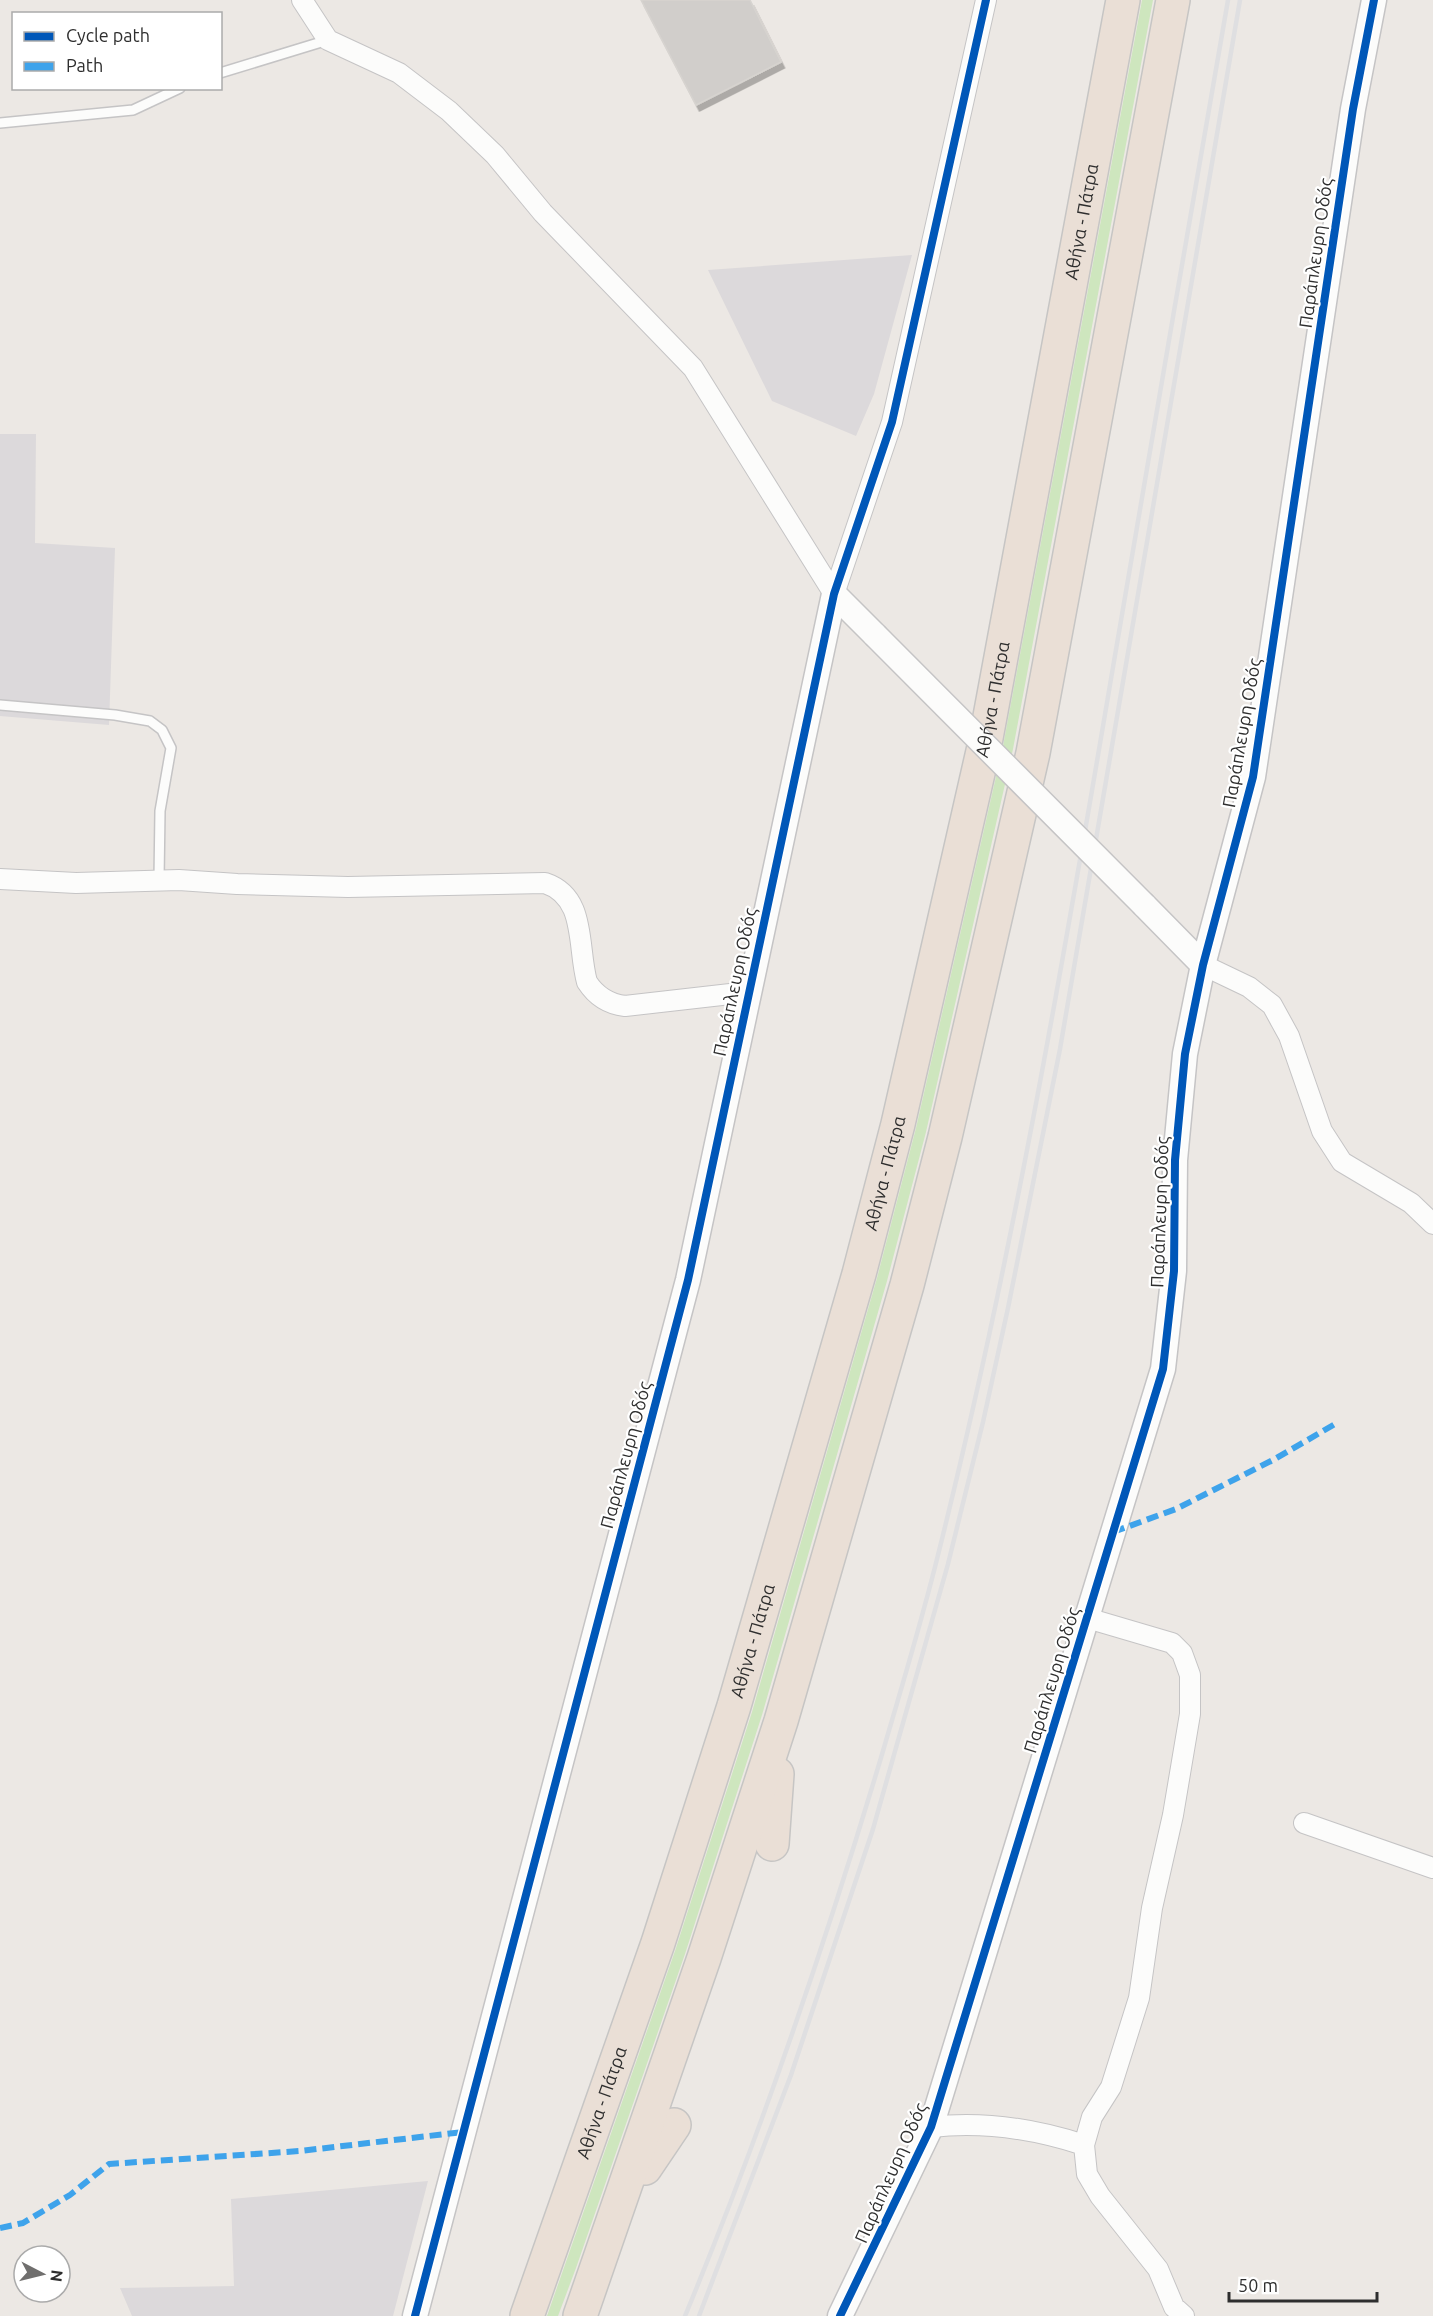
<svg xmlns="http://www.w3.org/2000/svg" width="1433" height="2316" font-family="Ubuntu,sans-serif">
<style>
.industrial{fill:#dcd9db}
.green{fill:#cee6be}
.building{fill:#d1cecb;stroke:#d7d4d0;stroke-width:1.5;filter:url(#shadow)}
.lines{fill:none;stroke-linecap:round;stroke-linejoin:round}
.service-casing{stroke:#c5c4c5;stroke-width:12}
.minor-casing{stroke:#c5c4c5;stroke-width:22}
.tertiary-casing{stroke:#c5c4c5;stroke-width:27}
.motorway-casing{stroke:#c6c5c4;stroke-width:36}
.service{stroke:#fcfcfb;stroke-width:9}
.minor{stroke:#fcfcfb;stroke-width:20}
.tertiary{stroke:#fcfcfb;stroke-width:24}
.motorway{stroke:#eadfd6;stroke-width:33}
.rail{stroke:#dfdfe1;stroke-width:4.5}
.tertiary-bridge-casing{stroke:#c5c4c5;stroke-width:27;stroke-linecap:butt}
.tertiary-bridge{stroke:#fcfcfb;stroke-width:24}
.quiet{stroke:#3ea3eb;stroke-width:6;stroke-dasharray:12 6;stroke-linecap:butt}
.cycleway-casing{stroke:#fff;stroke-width:11}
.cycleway{stroke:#0057b8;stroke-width:8}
.labels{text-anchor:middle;stroke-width:4.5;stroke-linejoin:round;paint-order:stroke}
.street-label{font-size:18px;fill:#2e2e2e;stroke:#fff}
</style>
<defs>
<filter id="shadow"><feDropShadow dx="3.5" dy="6" stdDeviation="0" flood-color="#0004"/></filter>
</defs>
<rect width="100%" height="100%" fill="#ece8e4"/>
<path class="industrial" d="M912 255 874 394 856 436 772 401 708 270Z
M0 434H36L35 543 115 548 109 725 0 716Z
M428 2181 393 2316H132L120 2288 234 2286 231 2199Z"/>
<path class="green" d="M1142 0H1153L1013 749 926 1132 887 1281 762 1715 685 1954 576 2268 558 2316H547L675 1951 752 1712 877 1278 916 1128 1003 746Z"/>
<path class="building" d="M641 0H750L781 62 696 105Z"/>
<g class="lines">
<defs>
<path id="service" d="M220 73 328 40
M0 123 133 110 180 88
M0 705 115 715 150 721 162 730 171 748 160 811 159 879"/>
<path id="minor" d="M302 0 328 40 399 73 449 111 495 155 543 213 693 368 834 594
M834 594 892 422 986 0
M0 879 76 883 179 880 237 884 348 887 545 883C587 897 577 946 587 982 596 996 608 1004 625 1006L748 992
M1203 965 1249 987 1272 1005 1289 1036 1322 1131 1342 1162 1411 1203 1433 1224
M1087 1618 1172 1643 1182 1653 1190 1675V1714L1173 1815 1152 1908 1139 1998 1111 2087 1092 2117 1084 2145 1087 2174 1100 2196 1158 2269 1174 2307 1184 2316
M1304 1823 1433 1868
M931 2127C982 2121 1035 2129 1084 2145"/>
<path id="tertiary" d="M834 594 875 635
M1144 905 1203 965
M415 2316 688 1280 834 594
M840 2316 931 2127 1163 1369 1174 1271 1175 1160 1185 1054 1203 965 1253 777 1353 109 1374 0"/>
<g id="motorway">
<path d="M772 1844 777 1774"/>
<path d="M645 2168 674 2125"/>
<path id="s1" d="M527 2316 658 1943 734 1706 859 1274 898 1124 986 738 1123 0"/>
<path d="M580 2316 704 1958 781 1721 907 1285 945 1137 1033 753 1173 0"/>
</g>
</defs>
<use href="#service" class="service-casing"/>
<use href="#minor" class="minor-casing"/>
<use href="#tertiary" class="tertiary-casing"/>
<use href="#motorway" class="motorway-casing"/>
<use href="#service" class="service"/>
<use href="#minor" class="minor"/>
<use href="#tertiary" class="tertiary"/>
<use href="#motorway" class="motorway"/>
<path class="rail" d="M685 2316C762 2131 826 1942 883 1751 902 1686 922 1620 938 1555 1011 1264 1062 969 1112 673 1150 449 1189 224 1228 0
M699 2316 791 2075 873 1829 948 1564 983 1422 1008 1308 1060 1049 1240 0"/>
<defs>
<path id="tertiary-bridge" d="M875 635 1144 905"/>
</defs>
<use href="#tertiary-bridge" class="tertiary-bridge-casing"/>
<use href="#tertiary-bridge" class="tertiary-bridge"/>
<path class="quiet" d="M1113 1532 1176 1509 1273 1460 1335 1424
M0 2228 23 2223 70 2195 109 2164 300 2151 463 2132"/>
<defs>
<path id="cycleway" d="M415 2316 688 1280 834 594 892 422 986 0
M840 2316 931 2127 1163 1369 1174 1271 1175 1160 1185 1054 1203 965 1253 777 1353 109 1374 0"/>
</defs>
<use href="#cycleway" class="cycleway-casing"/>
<use href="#cycleway" class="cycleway"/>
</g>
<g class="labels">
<g class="street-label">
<text dy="6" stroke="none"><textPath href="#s1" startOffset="2170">Αθήνα - Πάτρα</textPath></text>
<text transform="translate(1316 253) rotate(-82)" y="6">Παράπλευρη Οδός</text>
<text dy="6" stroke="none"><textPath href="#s1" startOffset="1684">Αθήνα - Πάτρα</textPath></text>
<text transform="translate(1242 733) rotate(-80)" y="6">Παράπλευρη Οδός</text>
<text transform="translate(735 982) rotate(-78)" y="6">Παράπλευρη Οδός</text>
<text dy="6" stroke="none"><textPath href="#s1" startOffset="1198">Αθήνα - Πάτρα</textPath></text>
<text transform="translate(1160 1212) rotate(-88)" y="6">Παράπλευρη Οδός</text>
<text transform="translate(626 1455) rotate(-75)" y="6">Παράπλευρη Οδός</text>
<text dy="6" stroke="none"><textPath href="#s1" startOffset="712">Αθήνα - Πάτρα</textPath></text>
<text transform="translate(1052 1680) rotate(-73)" y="6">Παράπλευρη Οδός</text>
<text dy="6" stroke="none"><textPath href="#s1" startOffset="226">Αθήνα - Πάτρα</textPath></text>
<text transform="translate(891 2173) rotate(-66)" y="6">Παράπλευρη Οδός</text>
</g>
</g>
<rect x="12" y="12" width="210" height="78" fill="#ffffff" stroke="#ababab" stroke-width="1.5"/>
<rect x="24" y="32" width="30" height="9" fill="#0057b8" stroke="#ababab" stroke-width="1.5"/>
<text x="66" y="42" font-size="18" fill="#2e2e2e">Cycle path</text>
<rect x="24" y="62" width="30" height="9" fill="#3ea3eb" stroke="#ababab" stroke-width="1.5"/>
<text x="66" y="72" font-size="18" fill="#2e2e2e">Path</text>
<g transform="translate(42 2274) rotate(97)"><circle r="28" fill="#ffffff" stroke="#ababab" stroke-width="1.5"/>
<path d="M0-4.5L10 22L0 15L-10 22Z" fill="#706f6e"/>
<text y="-9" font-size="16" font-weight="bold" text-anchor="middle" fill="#2e2e2e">N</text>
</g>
<path d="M1229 2292v9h148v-9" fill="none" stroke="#2e2e2e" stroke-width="3"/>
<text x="1238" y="2292" font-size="18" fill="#2e2e2e" stroke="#ffffff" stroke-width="4.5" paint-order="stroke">50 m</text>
</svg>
